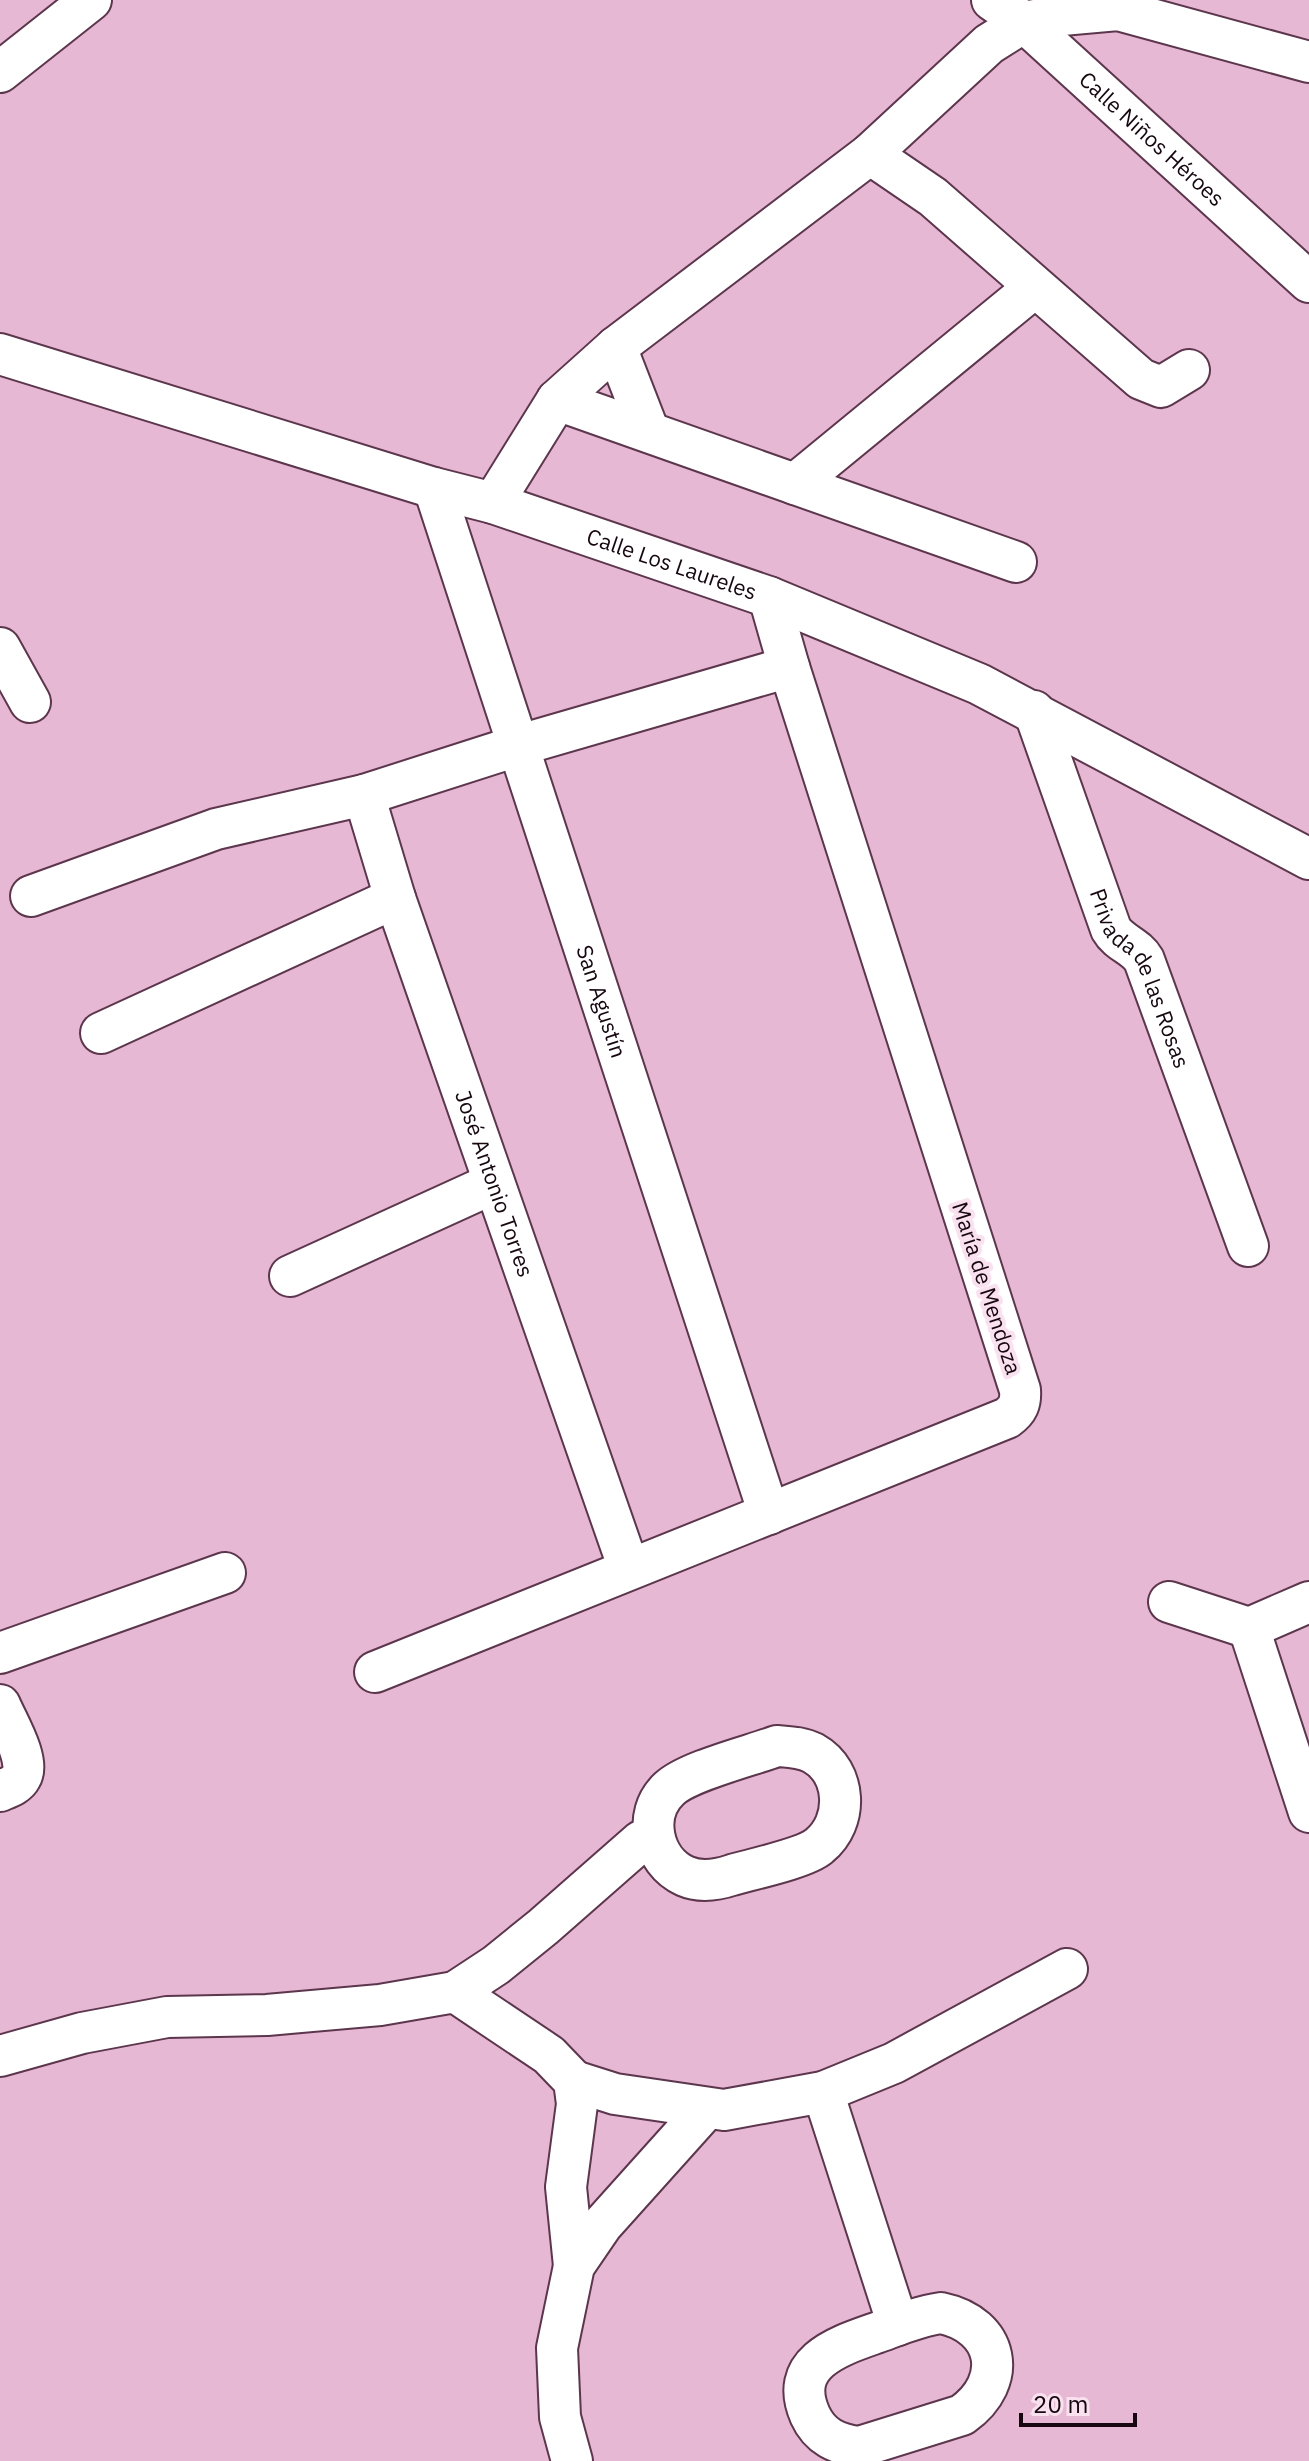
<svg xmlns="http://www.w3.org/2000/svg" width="1309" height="2461" font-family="'IBM Plex Sans',sans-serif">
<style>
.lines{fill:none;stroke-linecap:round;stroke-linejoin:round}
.minor-casing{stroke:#5c364d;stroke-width:44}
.minor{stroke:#fff;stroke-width:40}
.labels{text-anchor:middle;stroke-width:8;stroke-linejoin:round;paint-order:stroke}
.street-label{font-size:22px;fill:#160710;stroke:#f9e1ef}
</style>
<rect width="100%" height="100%" fill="#e7b8d3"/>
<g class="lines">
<defs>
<g id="minor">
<path id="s1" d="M992 0 1024 22 1309 282"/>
<path d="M0 72 91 0"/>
<path d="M870 154 933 197 1141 379 1161 387 1189 370"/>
<path d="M616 347 649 432"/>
<path id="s2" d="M0 354 434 488 493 503 769 597 979 684 1309 859"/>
<path d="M557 400 1016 562"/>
<path d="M795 484 1035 287"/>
<path id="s3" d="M434 488 769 1514"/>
<path d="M493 503 557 400 616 347 870 154 989 44 1024 22 1062 15 1118 10 1309 62"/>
<path d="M0 648 30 702"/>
<path id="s4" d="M1034 711 1111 929C1119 943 1136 946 1144 960L1248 1246"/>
<path id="s5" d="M364 795 395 898 629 1569"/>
<path d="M31 896 216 829 364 795 520 745 789 667"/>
<path d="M101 1033 395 898"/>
<path d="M290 1276 494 1183"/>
<path d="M1169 1602 1249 1628 1309 1602"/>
<path d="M1249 1628 1309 1812"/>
<path d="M0 1653 225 1573"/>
<path d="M375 1672 1007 1418C1018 1410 1021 1403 1020 1390L789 667 769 597"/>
<path d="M0 1705C7 1722 31 1761 21 1777 17 1785 7 1788 0 1791"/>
<path d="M777 1746C789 1747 801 1747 813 1753 847 1772 849 1822 819 1846 805 1858 753 1869 732 1875 717 1880 701 1883 685 1876 652 1861 642 1814 669 1789 688 1771 750 1756 777 1746Z"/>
<path d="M455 1992 496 1965 543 1927 641 1841 654 1837"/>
<path d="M0 2056 82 2033 167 2017 267 2015 380 2005 455 1992 549 2055 574 2081 577 2104 566 2187 574 2266"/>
<path d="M574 2081 615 2094 724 2110 823 2092 894 2063 1067 1969"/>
<path d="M823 2092 898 2325"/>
<path d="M941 2313C999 2325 1010 2381 962 2415L859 2447C837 2444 820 2437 810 2415 787 2362 839 2346 876 2333 898 2325 919 2316 941 2313Z"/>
<path d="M572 2461 560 2417 557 2348 574 2266 602 2225 707 2108"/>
</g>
</defs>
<use href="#minor" class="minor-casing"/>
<use href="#minor" class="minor"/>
</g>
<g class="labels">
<g class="street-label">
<text dy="8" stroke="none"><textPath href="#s1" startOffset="212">Calle Niños Héroes</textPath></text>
<text dy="8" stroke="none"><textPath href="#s2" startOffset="704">Calle Los Laureles</textPath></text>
<text dy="8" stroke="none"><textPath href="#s4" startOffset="290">Privada de las Rosas</textPath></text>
<text dy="8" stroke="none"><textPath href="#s3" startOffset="540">San Agustín</textPath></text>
<text dy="8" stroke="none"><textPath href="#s5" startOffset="410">José Antonio Torres</textPath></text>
<text transform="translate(987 1288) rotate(72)" y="8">María de Mendoza</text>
</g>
</g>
<path d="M1021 2413v12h114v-12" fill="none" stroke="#160710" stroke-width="4"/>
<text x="1033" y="2413" font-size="24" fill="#160710" stroke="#f9e1ef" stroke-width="6" paint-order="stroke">20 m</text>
</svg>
